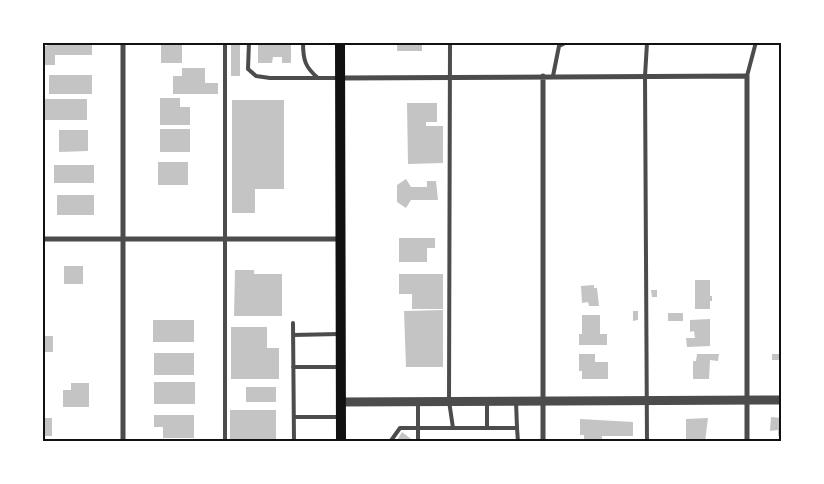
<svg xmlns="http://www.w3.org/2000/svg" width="824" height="484" font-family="'Titillium Web',sans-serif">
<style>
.building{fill:#c4c4c4}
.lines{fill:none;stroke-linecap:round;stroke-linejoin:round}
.service{stroke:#4c4c4c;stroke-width:4}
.minor{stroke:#4c4c4c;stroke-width:5}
.tertiary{stroke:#4c4c4c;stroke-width:9}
.secondary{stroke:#111;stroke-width:10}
.neatline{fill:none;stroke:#111;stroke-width:2}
</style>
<rect width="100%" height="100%" fill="#fff"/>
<path class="building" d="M47 42H92V55H55V65H42V46H47Z
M161 42H182V63H161Z
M231 42H240V76H231Z
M258 42H291V63H282V57H273L272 63H258Z
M397 42H422V51H397Z
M182 68H205V83H218V94H173V76H182Z
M49 75H92V94H49Z
M160 98H180V107H190V125H160Z
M42 99H87V120H42Z
M232 100H284V189H255V213H232Z
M407 103H437V122H426V126H443V163L408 164Z
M160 129H190V152H160Z
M59 130H88V151L59 152Z
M158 162H188V185H158Z
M54 165H94V183H54Z
M406 179 411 187H427V181H436L438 200H411L406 208 397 202V185Z
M57 195H94V215H57Z
M399 238H435V248H427V262H399Z
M64 266H83V284H64Z
M235 270H254V274H282V316H234Z
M399 274H443V309H412V294H399Z
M695 280H710V296H712V301H710V309H695Z
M594 285V288H597L599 306H589L588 302 582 303 581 286Z
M651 290H657V297H652Z
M443 310V367H406L404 311Z
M633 311H638V320L633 321Z
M668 313H683V321H668Z
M582 315H600V334H607V345H579V334H582Z
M710 319V346L687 347 686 338H695L694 331 690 332V320Z
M153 320H194V342H153Z
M231 327H267V348H279V379H231Z
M42 336H53V352H45V360H42Z
M154 353H194V375H154Z
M579 354H595V362H608V379H582V371H579Z
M697 354H719L718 361 710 360 709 379H693V361H696Z
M772 354H782V360H772Z
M154 382H195V404H154Z
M71 383H89V407H63V390H71Z
M246 387H276V402H246Z
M230 410H276V442H230Z
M154 415H194V438H163V427H154Z
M771 417 782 418V436H778V430L770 431Z
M42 418H52V436H42Z
M708 418 705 442H686V419Z
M580 419 633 422V436H602V442H584V435H580Z
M402 432 415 442H396Z"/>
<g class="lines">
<path class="service" d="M249 42 248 69 256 76 270 78H339
M303 42C303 60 305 67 318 78
M450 42 449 401 453 428
M643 42 647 43 645 76 647 442
M647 43 658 42
M553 76 559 46 567 42
M747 76 756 42
M293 323 294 442
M293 335 339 334
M293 367H339
M487 401V428
M294 417H339
M517 428 518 442
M225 442V42
M390 442 400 428H517L516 401
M418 442V401"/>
<path class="minor" d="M123 42V442
M543 76V442
M340 78 747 76V442
M42 239H340"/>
<path class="tertiary" d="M341 402 782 400"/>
<path class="secondary" d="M340 42 341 442"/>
</g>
<rect width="824" height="484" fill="none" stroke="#ffffff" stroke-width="88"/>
<rect x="44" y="44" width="736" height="396" class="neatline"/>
</svg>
